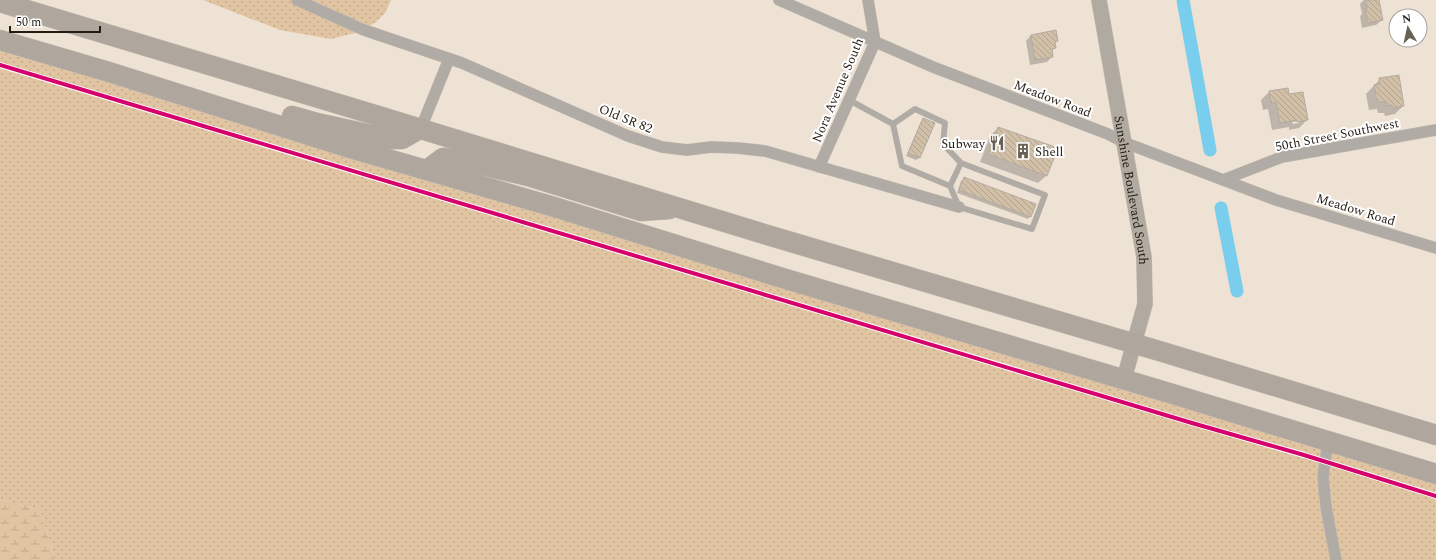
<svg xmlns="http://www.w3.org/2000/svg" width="1436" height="560" font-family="Spectral,serif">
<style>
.grass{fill:url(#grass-dots)}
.wetland{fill:url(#wetland-marsh)}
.shadow{fill:#0003;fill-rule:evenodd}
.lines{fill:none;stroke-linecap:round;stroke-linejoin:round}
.canal{stroke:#7aceed;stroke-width:13}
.building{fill:url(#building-back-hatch);stroke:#b4aca1}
.lane-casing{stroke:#c7beb4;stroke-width:6}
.street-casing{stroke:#c7beb4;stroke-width:12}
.secondary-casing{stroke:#c7beb4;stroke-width:16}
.highway-casing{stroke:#c7beb4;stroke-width:21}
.lane{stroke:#b0aba4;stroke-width:5.5}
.street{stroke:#b0aba4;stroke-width:11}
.secondary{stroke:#b1aaa1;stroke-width:15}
.highway{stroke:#afa69e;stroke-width:20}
.cycleway-casing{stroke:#fff;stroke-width:6}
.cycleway{stroke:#d6006c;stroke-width:4}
.labels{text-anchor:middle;stroke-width:4;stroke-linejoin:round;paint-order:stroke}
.street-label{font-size:13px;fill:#221b12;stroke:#fff}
.poi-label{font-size:13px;fill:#221b12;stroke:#fff;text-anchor:end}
</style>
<defs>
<pattern id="grass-dots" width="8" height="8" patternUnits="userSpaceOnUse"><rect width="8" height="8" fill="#e1c5a2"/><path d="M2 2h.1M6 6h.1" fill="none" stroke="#c1a98a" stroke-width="1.8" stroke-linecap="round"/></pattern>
<pattern id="wetland-marsh" width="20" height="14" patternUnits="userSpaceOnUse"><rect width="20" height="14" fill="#e1c5a2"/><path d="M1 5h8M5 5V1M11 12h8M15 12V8" fill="none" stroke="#c1a98a"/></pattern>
<pattern id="building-back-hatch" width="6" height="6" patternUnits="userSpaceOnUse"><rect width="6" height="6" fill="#d1bfa7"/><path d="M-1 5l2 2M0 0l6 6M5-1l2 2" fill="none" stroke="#b3a48f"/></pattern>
</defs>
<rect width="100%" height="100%" fill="#eee2d4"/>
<path class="grass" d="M203 0H391L385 13 376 22 359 32 331 39 280 30Z
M0 47 428 178 1436 481V560H56L40 510 0 499Z"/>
<path class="wetland" d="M0 499 40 510 56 560H0Z"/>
<path class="shadow" d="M1364 0H1378L1382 20 1376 25 1362 28 1360 16 1362 14 1360 4Z
M1031 35 1057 41 1054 44 1055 48 1051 52 1052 57 1047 62 1030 65 1026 41Z
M1380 79 1403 106 1395 114 1385 116 1384 113H1378L1377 109 1369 110 1366 94Z
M1269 92 1288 95 1307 120 1299 128 1289 130V127L1272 130 1268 109 1263 110 1261 100ZM1299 121V123L1293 124 1292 122Z
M923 120 933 124 919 158 916 160 906 156 921 122Z
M998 128 1047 175 1038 183 980 162 990 136Z
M964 178 1030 216 1028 219 957 193 961 181Z"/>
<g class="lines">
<path class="canal" d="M1183 0 1210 150
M1221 208 1237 291"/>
</g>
<path class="building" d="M1366 0H1379L1383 20 1368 23 1365 9H1367Z
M1056 30 1058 41 1055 42 1056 48 1052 49 1053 57 1035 60 1031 35Z
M1399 75 1404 106 1393 108 1392 105 1386 106 1385 101 1377 103 1374 85 1380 84 1379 78Z
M1288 88 1289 94 1303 92 1308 120 1297 122V120L1280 123 1276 102 1271 103 1269 91Z
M923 118 935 123 920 158 908 153Z
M998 127 1058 148 1047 176 988 154Z
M964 177 1036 204 1031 217 959 190Z"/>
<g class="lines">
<defs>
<path id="lane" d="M849 100 893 124 902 166 950 186 959 207 1032 229 1045 195 961 163 943 144 945 123 915 109 893 124
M950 186 961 163"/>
<path id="street" d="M297 0 364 30 462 63 628 136 662 147 687 150 711 147 738 148 765 151 959 207
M779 0 933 67 1108 134 1123 142 1276 200 1436 248
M421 128 449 59
M819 167 875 42 868 0
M1223 180 1282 157 1436 130
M1328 441 1323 477 1326 507 1336 560"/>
<g id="secondary">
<path id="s1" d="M1099 0 1144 257 1145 304 1124 379"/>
</g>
<path id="highway" d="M0 2 372 114 764 234 1166 353 1436 435
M0 40 109 72 353 149 551 206 779 277 1166 392 1436 474
M292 116 317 123 390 139H402L421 128
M427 170 443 158 469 162 528 176 641 211 669 209"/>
</defs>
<use href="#lane" class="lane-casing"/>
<use href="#street" class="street-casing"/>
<use href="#secondary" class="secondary-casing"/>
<use href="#highway" class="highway-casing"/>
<use href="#lane" class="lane"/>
<use href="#street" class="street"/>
<use href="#secondary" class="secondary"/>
<use href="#highway" class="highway"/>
<defs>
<path id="cycleway" d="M0 65 1192 423 1304 455 1436 496"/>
</defs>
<use href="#cycleway" class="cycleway-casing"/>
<use href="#cycleway" class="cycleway"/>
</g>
<defs>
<symbol id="restaurant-bare" viewBox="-9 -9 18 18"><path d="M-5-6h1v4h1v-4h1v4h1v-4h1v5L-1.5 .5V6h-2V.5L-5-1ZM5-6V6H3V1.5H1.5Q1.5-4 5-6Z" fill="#696156" stroke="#fff" stroke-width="2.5" paint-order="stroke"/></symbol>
<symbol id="building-bare" viewBox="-9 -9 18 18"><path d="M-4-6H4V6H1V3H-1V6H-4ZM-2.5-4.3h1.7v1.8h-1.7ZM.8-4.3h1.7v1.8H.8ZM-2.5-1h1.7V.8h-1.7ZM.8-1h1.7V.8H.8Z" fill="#696156" stroke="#fff" stroke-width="2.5" paint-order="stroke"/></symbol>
</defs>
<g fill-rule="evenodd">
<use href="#restaurant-bare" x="986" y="132" width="22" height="22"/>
<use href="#building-bare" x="1012" y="140" width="22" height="22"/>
</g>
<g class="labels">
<g class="street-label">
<text transform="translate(837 90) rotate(-67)" y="5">Nora Avenue South</text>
<text transform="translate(1053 98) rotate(21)" y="5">Meadow Road</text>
<text transform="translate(626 118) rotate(22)" y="5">Old SR 82</text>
<text transform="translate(1337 134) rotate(-11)" y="5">50th Street Southwest</text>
<text dy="5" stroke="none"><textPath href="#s1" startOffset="193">Sunshine Boulevard South</textPath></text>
<text transform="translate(1356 209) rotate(17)" y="5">Meadow Road</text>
</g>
<g class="poi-label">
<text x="985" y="148">Subway</text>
<text x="1035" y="156" text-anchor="start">Shell</text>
</g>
</g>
<g transform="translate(1408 28) rotate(351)"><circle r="19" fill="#ffffff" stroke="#a7a4a0"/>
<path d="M0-3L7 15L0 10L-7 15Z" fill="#696156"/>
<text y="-6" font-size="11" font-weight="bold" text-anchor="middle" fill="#221b12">N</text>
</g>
<path d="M10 26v6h90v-6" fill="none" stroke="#221b12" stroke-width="2"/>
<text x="16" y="26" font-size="12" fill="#221b12" stroke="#ffffff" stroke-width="3" paint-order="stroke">50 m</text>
</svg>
